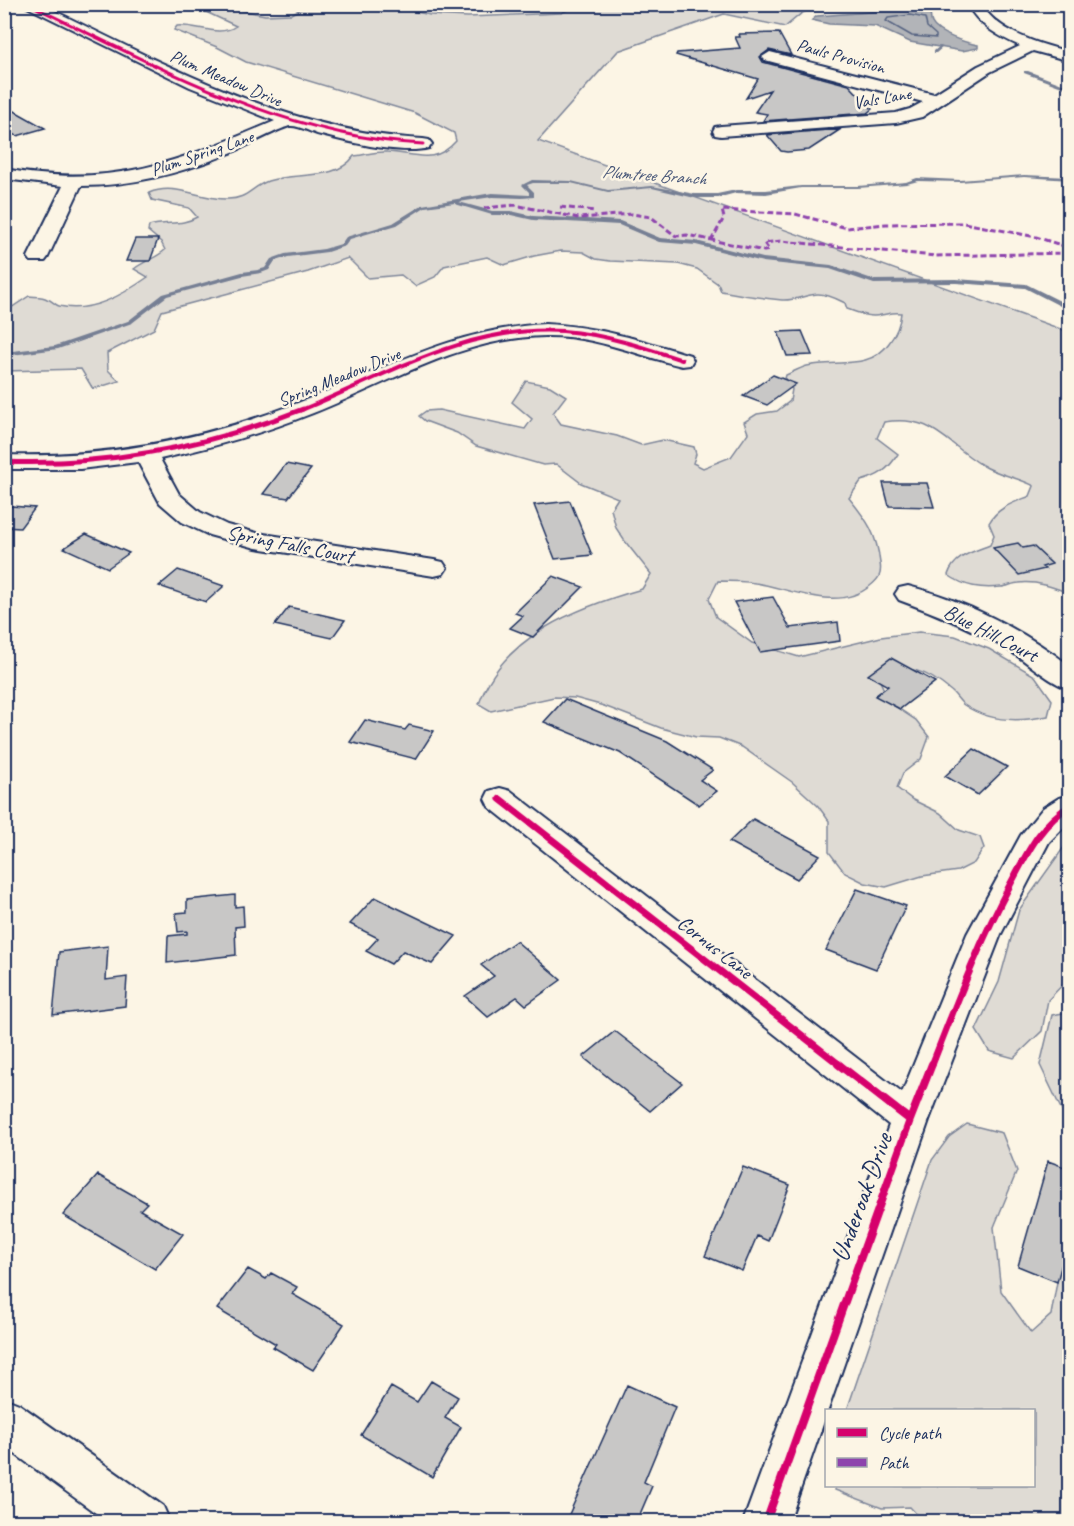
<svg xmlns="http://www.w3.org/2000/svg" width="1074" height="1526" font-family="Caveat,sans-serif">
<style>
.green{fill:#dfdbd4;stroke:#7d8599;stroke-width:1.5}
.water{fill:#b2b4b8;stroke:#767f94;stroke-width:1.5}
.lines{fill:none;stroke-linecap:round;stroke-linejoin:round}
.shore{stroke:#576482;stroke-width:1.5}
.stream{fill:#767f94;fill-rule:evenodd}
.building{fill:#c8c7c6;stroke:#1b2f5e;stroke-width:1.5}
.minor-casing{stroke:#1b2f5e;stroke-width:4}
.minor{fill:#fcf5e5;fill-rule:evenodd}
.quiet-far1{stroke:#8e44ad;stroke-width:2;stroke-dasharray:4.5 2;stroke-linecap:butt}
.quiet{stroke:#8e44ad;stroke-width:3;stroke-dasharray:6 3;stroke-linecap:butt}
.cycleway-far4-casing{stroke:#fcf5e5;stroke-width:5}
.cycleway-far3-casing{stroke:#fcf5e5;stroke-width:6}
.cycleway-far2-casing{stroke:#fcf5e5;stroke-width:8}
.cycleway-far1-casing{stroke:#fcf5e5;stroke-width:10}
.cycleway-casing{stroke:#fcf5e5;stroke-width:12}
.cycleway-far4{stroke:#d6006c;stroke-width:3}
.cycleway-far3{stroke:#d6006c;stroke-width:4}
.cycleway-far2{stroke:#d6006c;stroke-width:5}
.cycleway-far1{stroke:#d6006c;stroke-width:7}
.cycleway{stroke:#d6006c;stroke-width:8}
.labels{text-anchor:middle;stroke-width:5;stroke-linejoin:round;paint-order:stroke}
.far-street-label{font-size:18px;fill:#1b2f5e;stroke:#fcf5e5}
.far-water-label{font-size:18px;font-style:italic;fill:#485779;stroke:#fcf5e5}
.street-label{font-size:21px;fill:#1b2f5e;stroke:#fcf5e5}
.near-street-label{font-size:26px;fill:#1b2f5e;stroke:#fcf5e5}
</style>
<rect width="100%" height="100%" fill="#fcf5e5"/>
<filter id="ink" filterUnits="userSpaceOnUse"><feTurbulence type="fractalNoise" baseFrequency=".0167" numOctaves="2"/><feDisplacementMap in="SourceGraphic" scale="12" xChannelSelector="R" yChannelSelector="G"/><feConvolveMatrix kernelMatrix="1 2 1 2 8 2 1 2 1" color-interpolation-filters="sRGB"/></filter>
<g filter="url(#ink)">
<path class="green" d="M382 4 430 15 468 17 561 13 581 4 819 5 802 13 785 27 724 14 618 51 538 141 1069 332V593C1053 587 1037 581 1019 583 1013 583 1007 587 1001 587 981 589 965 587 948 575 954 556 972 552 990 545L994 535 989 523C998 507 1013 503 1030 496L1034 486C1017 477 998 475 982 465 945 443 933 414 884 422L877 438 898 454C888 470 879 476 861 481L849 498C867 520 877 534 880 563 882 574 879 579 870 586 838 613 790 588 755 583 743 581 730 581 718 581L709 599 716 617 752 643 799 657 881 637 919 632 955 636 989 649 1035 676 1052 700 1048 716C1020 722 989 722 964 705 959 701 956 695 951 691 925 669 908 665 875 670L890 703 916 720 929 737 921 759 903 773 897 788 913 800 940 813 959 830 980 837 984 848 974 863 958 871 922 876 886 887 865 883 845 873 829 852V821L818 806 792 782 742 747 719 738 696 737 661 728 604 706 575 698 554 697 491 711 479 704C502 636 578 607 642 589L651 574 624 540 616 528 611 509 618 498 581 483 556 464 543 465 476 446 457 433 425 421 419 416 426 411 439 410 525 429 532 419 512 402 526 381 550 386 566 396 553 413 561 424 617 436 641 445 663 440 694 447 696 454 693 463 703 468 731 457 748 433 744 422 757 414 777 411 790 401 792 389 784 382 786 375C793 372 800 368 807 366 836 359 870 371 889 343 896 334 900 324 901 313 892 312 889 314 881 315 869 318 859 313 847 309L845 303C837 299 828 294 818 294 808 294 795 301 782 300 762 298 741 295 721 291L718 284 697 269 678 264 610 261 596 259 583 252 561 251 534 256 504 265 487 257 444 266 435 277 415 286 401 275 368 278 348 258 308 272 162 311 154 329 107 353 108 370 119 381 93 389 81 369 5 371V312L29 296C34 297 42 296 47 299 52 300 55 305 59 306 91 314 124 294 148 277L134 269C144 261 155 259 165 250L161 242 148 231 149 226C166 221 182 226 197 217L189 208 152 200 149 193C175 182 199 199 226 199 247 200 251 187 268 181 296 171 336 182 354 156 364 155 376 151 387 152 415 153 434 166 456 141L454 133 415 113 246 62 217 47 174 30 177 26C196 24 219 38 236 26L191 5H229L240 10 265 15 291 14 309 5Z
M1069 840V978L1048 1000 1042 1031 1014 1058 989 1051 976 1030 999 982 1019 910Z
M1069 1012H1070L1069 1133 1064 1115 1040 1065 1052 1015Z
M967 1124 1002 1133 1017 1171 994 1227 1001 1291 1031 1333 1051 1315 1069 1216V1521H923L910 1507 882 1508 835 1490V1486H1034V1410H847L932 1160 949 1137Z"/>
<path class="water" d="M910 9 930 13C931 16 930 20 932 23 937 34 967 43 978 45V48L962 51 910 42 875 26 829 24 812 20 817 16Z"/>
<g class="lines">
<path class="shore" d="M910 15 925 18 927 27 936 35V38L912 36 886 21 888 18Z"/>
<path class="stream" d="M940 46 943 47 936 53H934V51Z
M1024 71H1028L1070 87V90L1024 73Z
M1024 175 1070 177V180L1024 177 960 182 918 181 907 184 858 188H801L766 194 736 193 717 198H695L652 188 608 192 571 183H533L527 185 534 192V197L522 198 492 197 459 202 492 211H511L533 216 620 221 660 238 696 241 763 258 831 265 875 280 956 279 1026 284 1070 306V311L1025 288 956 283 874 284 830 269 763 262 696 245 659 242 619 225 533 220 511 215H492L455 204V203L425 207 397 225 350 239 345 246 327 252 288 257 275 261 269 270 261 273 242 276 167 296 132 323 58 349 4 356V352L55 346 128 321 163 294 242 272 258 270 265 268 271 259 285 254 324 249 341 244 346 237 393 223 422 205 492 193 529 195V192L522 185 532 180 571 181 608 190 652 186 695 194H717L736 190H766L801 186H858L906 182 917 178 960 180Z"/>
</g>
<path class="building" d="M779 33 791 55 769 50 760 57 763 62 849 85 872 109 867 113 763 121 767 114 755 112 770 90 746 98 758 79 676 55 677 53 740 48 735 37H740L739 34Z
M4 105 45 128 17 136 4 129Z
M841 129 809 150 787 152 781 151 767 135Z
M135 239H158L150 261H126Z
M802 331 812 355 787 356 778 332Z
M773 375 796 384 767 405 743 396Z
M286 464 311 469 288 498 263 494Z
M883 483H927L934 507 889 506Z
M570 501 592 555 555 559 534 505Z
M11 506 35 508 20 528 4 527V515Z
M86 534 129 553 108 568 64 548Z
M1018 543 1023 548 1033 546 1052 564 1042 567 1045 569 1019 575 993 548Z
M178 570 224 586 206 602 159 586Z
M553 576 583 587 533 637 510 628 523 616 515 613Z
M773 597 790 628 838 622 840 641 760 652 734 602Z
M289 607 345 620 332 638 275 625Z
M891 658 935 682 900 709 875 696 888 686 868 675Z
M565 699 667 741 713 770 700 780 717 791 699 805 620 753 544 722Z
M365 720 405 730 409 725 434 731 416 759 350 742Z
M974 749 1007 767 978 795 945 776Z
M753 819 820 855 797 879 729 842Z
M857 889 906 906 876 969 826 950Z
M235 895V907L243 906 244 926 235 927 236 955 167 963 168 936 187 934V931L178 932 176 913 187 912V900Z
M375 897 389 904 456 936 432 964 403 951 391 964 366 951 378 938 350 924Z
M516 941 561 980 526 1005 517 997 488 1017 465 996 494 976 481 965Z
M108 946 106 980 127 977 125 1006 53 1015 59 952Z
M615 1031 682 1083 650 1111 583 1057Z
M1048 1161 1070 1169V1234L1057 1282 1018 1266Z
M743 1167 790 1185 768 1241 757 1236 742 1271 705 1256Z
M98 1175 147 1203 140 1210 183 1234 155 1269 63 1215Z
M248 1269 266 1279 271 1273 297 1287 292 1294 344 1324 313 1370 273 1347 276 1344 217 1309Z
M431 1381 458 1397 445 1418 461 1427 432 1477 361 1435 391 1387 417 1402Z
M627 1385 675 1407 644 1482 652 1486 637 1521H566Z"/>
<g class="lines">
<defs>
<path id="minor" d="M21 4H40C163 63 285 132 423 139L429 140 432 144 429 148C401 155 349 142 321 135 312 133 299 125 290 126 280 128 241 149 228 154 182 173 132 186 81 186L48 257 45 261H31L28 257 63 186 4 179V169C112 189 178 162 275 121L190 87Z
M967 4H981C998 33 1040 44 1070 52V61L1033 51 990 72 922 117 896 123 721 136 715 135 713 131 715 127 721 126 896 113 910 109 923 102 765 60 762 57 770 52 934 94 978 66 1020 46C998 36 979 26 967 4Z
M545 324C595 326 642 340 690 355L693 360 690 365 682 366C636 355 593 335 545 336 459 338 386 385 308 415 260 434 210 448 160 459L179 494 200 512 227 525 257 533 434 560 443 562 447 568 443 574 434 576 256 548 209 535 182 522 160 503 138 462 80 469H4V455C104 458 197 441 290 406 379 373 447 330 545 324Z
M908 586C965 600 1023 630 1070 666V689C1050 684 1023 658 1004 647 970 628 935 613 899 600L895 594 899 588Z
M500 788 511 791 902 1093 967 934 1021 835 1043 808 1059 798 1070 795V821L1049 842 1001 934 929 1120 789 1522H743L889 1125 489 807 485 799 489 791Z
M4 1398 19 1404 163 1506 170 1522H108L4 1446Z"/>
</defs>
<use href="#minor" class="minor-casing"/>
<use href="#minor" class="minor"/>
<path class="quiet-far1" d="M924 4 925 11"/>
<path class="quiet" d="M560 207 595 211
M484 208 515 205 579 218 632 214 651 217 676 236 687 235 764 251 769 250 764 243 781 241 935 256 1070 253
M711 241 724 218 722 210 795 214 847 228 886 224 964 223 1036 237 1070 248"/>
<defs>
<path id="cycleway-far4" d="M28 4C154 64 281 137 423 144"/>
<path id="cycleway-far3" d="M299 411C384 377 468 324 563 331 604 334 643 347 682 360"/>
<path id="cycleway-far2" d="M4 462C108 466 207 447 303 409"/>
<path id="cycleway-far1" d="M500 799 840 1065
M932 1065C956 1004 979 943 1010 885 1027 854 1039 825 1070 806"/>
<path id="cycleway" d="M838 1064 910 1120
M766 1522 910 1120 932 1064"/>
</defs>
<use href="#cycleway-far4" class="cycleway-far4-casing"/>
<use href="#cycleway-far3" class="cycleway-far3-casing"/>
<use href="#cycleway-far2" class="cycleway-far2-casing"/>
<use href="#cycleway-far1" class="cycleway-far1-casing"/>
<use href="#cycleway" class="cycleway-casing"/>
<use href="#cycleway-far4" class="cycleway-far4"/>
<use href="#cycleway-far3" class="cycleway-far3"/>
<use href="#cycleway-far2" class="cycleway-far2"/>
<use href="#cycleway-far1" class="cycleway-far1"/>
<use href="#cycleway" class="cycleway"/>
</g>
</g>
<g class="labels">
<g class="far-street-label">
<text transform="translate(841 56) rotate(15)" y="6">Pauls Provision</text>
<text transform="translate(226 78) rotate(23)" y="6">Plum Meadow Drive</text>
<text transform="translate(882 98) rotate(-10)" y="6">Vals Lane</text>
<text transform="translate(202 153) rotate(-19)" y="6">Plum Spring Lane</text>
<text transform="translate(339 377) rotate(-22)" y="6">Spring Meadow Drive</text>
</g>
<g class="far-water-label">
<text transform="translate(654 175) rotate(4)" y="6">Plumtree Branch</text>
</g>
<g class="street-label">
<text transform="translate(290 544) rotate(11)" y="7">Spring Falls Court</text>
<text transform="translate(991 633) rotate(27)" y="7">Blue Hill Court</text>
<text transform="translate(715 947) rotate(38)" y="7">Cornus Lane</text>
</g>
<g class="near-street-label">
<text transform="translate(861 1197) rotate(-70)" y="9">Underoak Drive</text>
</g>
</g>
<rect width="1074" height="1526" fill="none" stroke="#fcf5e5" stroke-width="24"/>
<rect x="12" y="12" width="1050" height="1502" fill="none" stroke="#1b2f5e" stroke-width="2" filter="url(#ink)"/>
<rect x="825" y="1409" width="210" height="78" fill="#fcf5e5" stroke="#a2a6af" stroke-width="1.5"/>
<rect x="837" y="1428" width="30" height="9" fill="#d6006c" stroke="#a2a6af" stroke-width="1.5"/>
<text x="879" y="1439" font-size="18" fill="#1b2f5e">Cycle path</text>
<rect x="837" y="1458" width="30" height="9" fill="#8e44ad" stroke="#a2a6af" stroke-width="1.5"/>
<text x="879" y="1469" font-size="18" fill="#1b2f5e">Path</text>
</svg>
